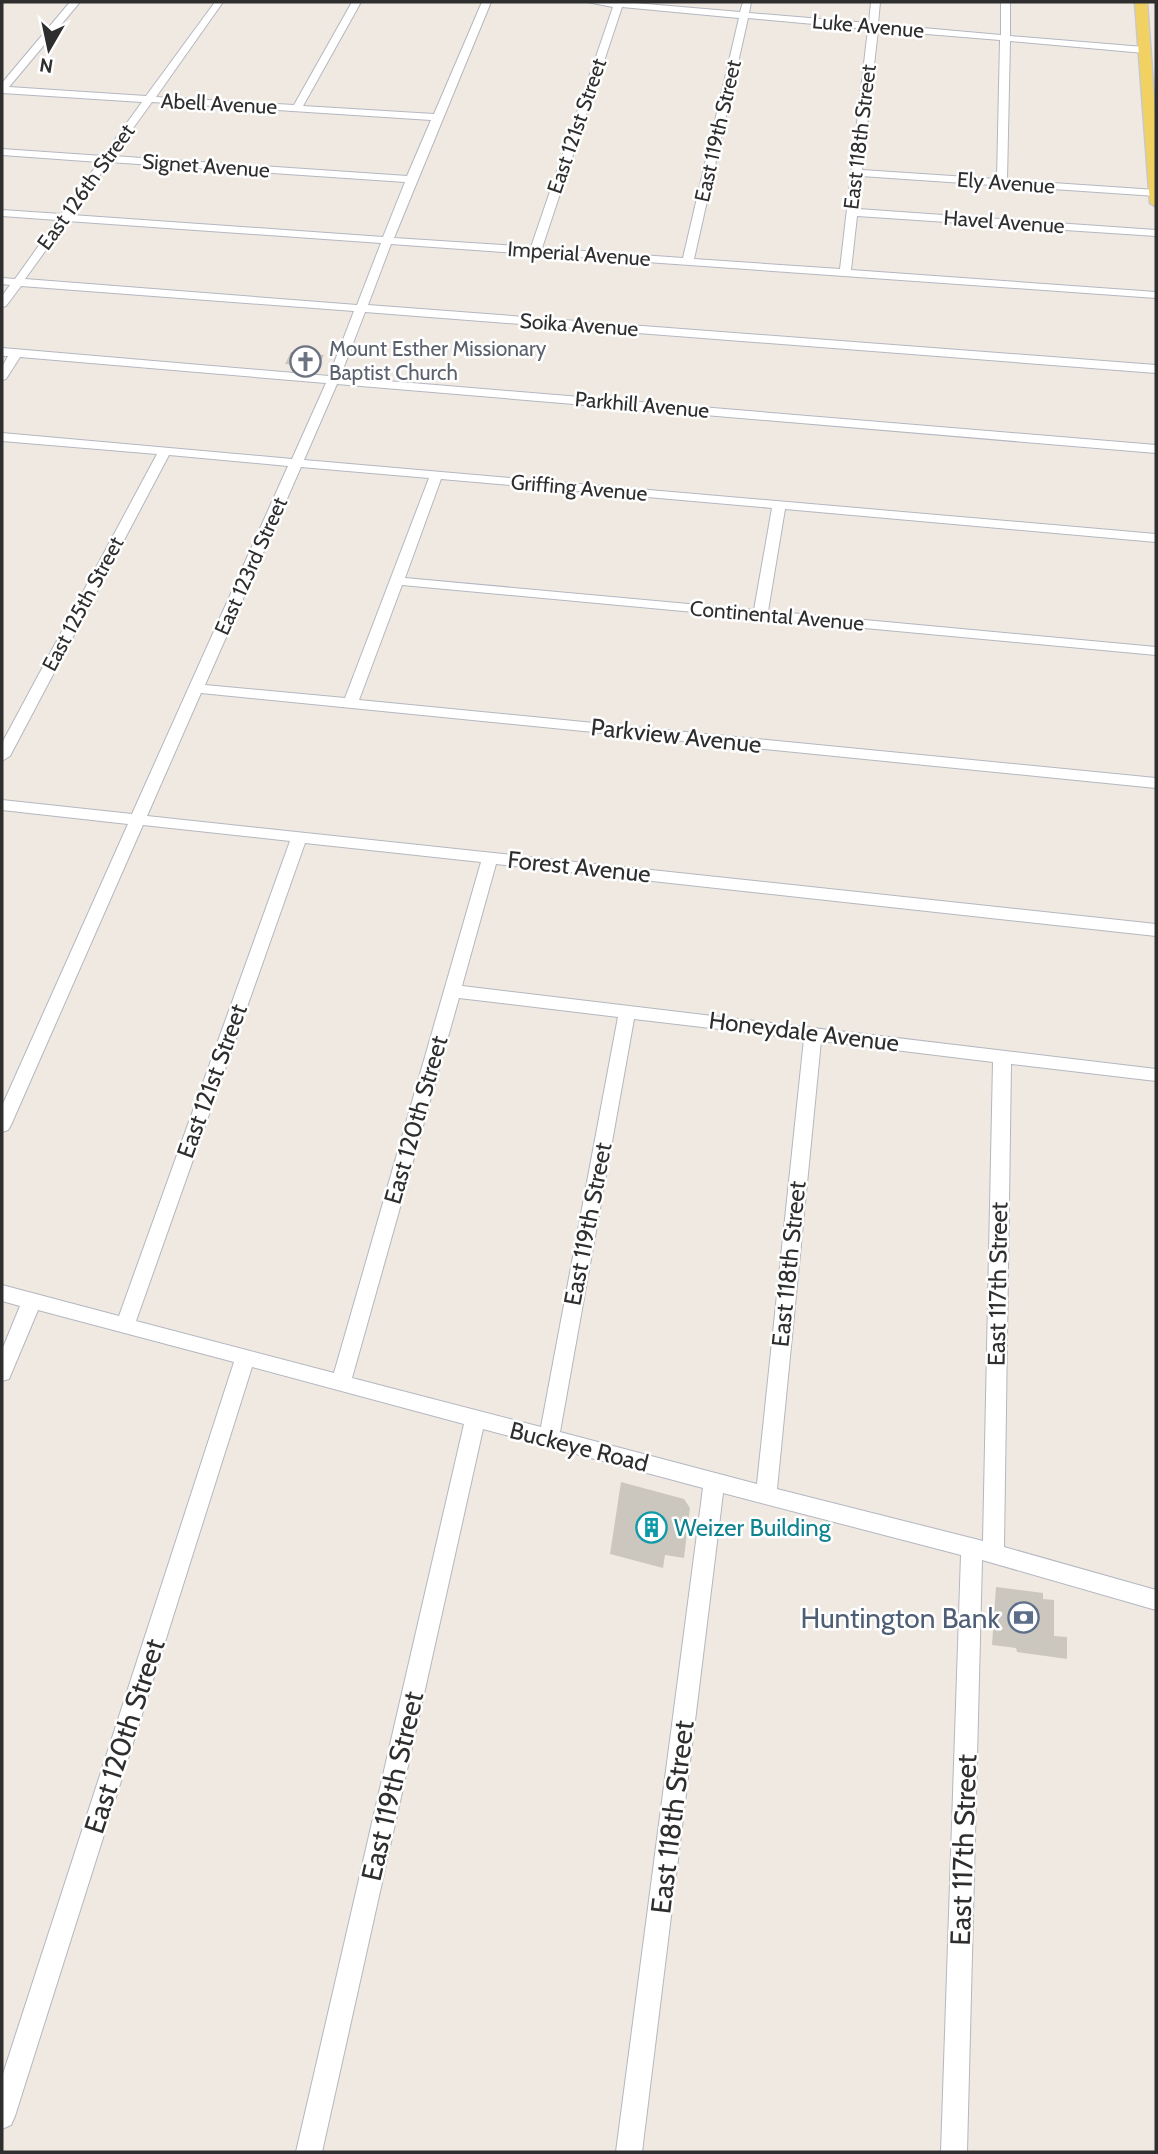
<svg xmlns="http://www.w3.org/2000/svg" width="1158" height="2154" font-family="Cabin,sans-serif">
<style>
.building{fill:#cbc7bf}
.lines{fill:none;stroke-linecap:round;stroke-linejoin:round}
.minor-casing{stroke:#b4b7c1;stroke-width:2}
.major-casing{stroke:#c9c9c9;stroke-width:3}
.minor{fill:#fff;fill-rule:evenodd}
.major{fill:#f2d163;fill-rule:evenodd}
.labels{text-anchor:middle;stroke-width:5;stroke-linejoin:round;paint-order:stroke}
.far-street-label{font-size:21px;fill:#2e2e2e;stroke:#fff}
.far-worship-label{font-size:21px;fill:#5b616d;stroke:#fff;text-anchor:start}
.street-label{font-size:24px;fill:#2e2e2e;stroke:#fff}
.culture-label{font-size:24px;fill:#0d838f;stroke:#fff;text-anchor:start}
.near-service-label{font-size:28px;fill:#4e5e75;stroke:#fff;text-anchor:end}
.near-street-label{font-size:28px;fill:#2e2e2e;stroke:#fff}
</style>
<rect width="100%" height="100%" fill="#efe9e1"/>
<path class="building" d="M291 352 324 355 318 367 285 364Z
M621 1482 684 1499 690 1508 684 1558 665 1555 663 1568 610 1554Z
M996 1587 1043 1593V1599L1054 1600V1636L1067 1637V1659L1017 1652 1016 1648 992 1645Z"/>
<g class="lines">
<defs>
<path id="minor" d="M70 2H80L9 87 146 96 215 2H223L156 97 294 105 352 2H361L303 106 434 114 482 2H491L394 238 531 247 613 7 587 2H623L740 12 743 2H751L749 13 869 23 871 2H880L878 24 1001 35V2H1010V36L1144 47 1149 50 1144 53 1010 41 1007 180 1156 190V196L861 176 858 209 1156 230V236L857 216 851 270 1156 292V298L391 244 368 305 1156 365V373L365 312 340 377 1156 445V453L337 384 304 460 1156 534V542L785 509 768 611 1156 647V655L402 585 359 700 1156 778V788L201 693 147 816 1156 924V936L496 864 462 986 1156 1069V1081L1011 1064 1004 1547 1156 1590V1610L982 1560 967 2152H941L961 1555 723 1493 642 2152H616L703 1488 483 1429 322 2152H296L464 1424 252 1367 15 2116 11 2125 2 2129V2077L234 1362 38 1310 9 1379 2 1381V1350L20 1306 2 1301V1285L119 1316 290 841 143 825 11 1125 8 1130 2 1132V1106L128 824 2 810V800L132 814 288 466 169 455 10 756 2 761V743L157 454 2 441V433L292 459 326 383 20 357 6 379 2 380V367L8 356H2V348L329 376 354 311 21 286 6 306 2 307V296L10 285 2 284V278L15 279 57 220 2 216V210L61 214 99 162 2 155V149L103 156 142 102 2 93V83ZM622 7 739 18 683 258 542 248ZM748 18 868 29 840 269 694 259ZM878 30 1000 40 997 179 862 170ZM152 102 431 120 407 176 113 156ZM109 162 405 182 383 237 72 215ZM67 221 381 243 357 305 25 279ZM301 467 429 478 345 698 205 685ZM441 479 772 508 754 610 405 578ZM305 843 481 862 334 1373 136 1321ZM459 998 618 1017 541 1427 352 1378ZM634 1019 804 1039 757 1484 560 1432ZM821 1041 993 1062 983 1541 777 1489Z"/>
<path id="major" d="M1135 2H1147L1156 125V207L1150 203Z"/>
</defs>
<use href="#minor" class="minor-casing"/>
<use href="#major" class="major-casing"/>
<use href="#minor" class="minor"/>
<use href="#major" class="major"/>
</g>
<defs>
<symbol id="church-ring" viewBox="-11 -11 22 22"><circle r="9.5" fill="#fff" stroke="#6b7280" stroke-width="1.5"/><path d="M-1.2-6h2.4v3.5h3.3v2.4h-3.3V6h-2.4V-.1h-3.3v-2.4h3.3Z" fill="#6b7280"/></symbol>
<symbol id="building-ring" viewBox="-11 -11 22 22"><circle r="9.5" fill="#fff" stroke="#0f9aa8" stroke-width="1.5"/><path d="M-4-6H4V6H1V3H-1V6H-4ZM-2.5-4.3h1.7v1.8h-1.7ZM.8-4.3h1.7v1.8H.8ZM-2.5-1h1.7V.8h-1.7ZM.8-1h1.7V.8H.8Z" fill="#0f9aa8"/></symbol>
<symbol id="bank-ring" viewBox="-11 -11 22 22"><circle r="9.5" fill="#fff" stroke="#5c6f8a" stroke-width="1.5"/><path d="M-6-4H6V4H-6ZM0-2.3a2.3 2.3 0 1 0 0 4.6a2.3 2.3 0 1 0 0-4.6Z" fill="#5c6f8a"/></symbol>
</defs>
<g fill-rule="evenodd">
<use href="#church-ring" x="288" y="344" width="35" height="35"/>
<use href="#building-ring" x="634" y="1510" width="35" height="35"/>
<use href="#bank-ring" x="1006" y="1600" width="35" height="35"/>
</g>
<g class="labels">
<g class="far-street-label">
<text transform="translate(868 26) rotate(5)" y="7">Luke Avenue</text>
<text transform="translate(219 104) rotate(3)" y="7">Abell Avenue</text>
<text transform="translate(577 126) rotate(-71)" y="7">East 121st Street</text>
<text transform="translate(718 131) rotate(-77)" y="7">East 119th Street</text>
<text transform="translate(860 137) rotate(-83)" y="7">East 118th Street</text>
<text transform="translate(206 166) rotate(4)" y="7">Signet Avenue</text>
<text transform="translate(1006 183) rotate(4)" y="7">Ely Avenue</text>
<text transform="translate(86 187) rotate(-54)" y="7">East 126th Street</text>
<text transform="translate(1004 222) rotate(4)" y="7">Havel Avenue</text>
<text transform="translate(579 254) rotate(4)" y="7">Imperial Avenue</text>
<text transform="translate(579 325) rotate(4)" y="7">Soika Avenue</text>
<text transform="translate(642 405) rotate(5)" y="7">Parkhill Avenue</text>
<text transform="translate(579 488) rotate(5)" y="7">Griffing Avenue</text>
<text transform="translate(251 566) rotate(-66)" y="7">East 123rd Street</text>
<text transform="translate(83 604) rotate(-62)" y="7">East 125th Street</text>
<text transform="translate(777 616) rotate(5)" y="7">Continental Avenue</text>
</g>
<g class="far-worship-label">
<text x="329" y="356">Mount Esther Missionary<tspan x="329" dy="24">Baptist Church</tspan></text>
</g>
<g class="street-label">
<text transform="translate(676 736) rotate(6)" y="8">Parkview Avenue</text>
<text transform="translate(579 867) rotate(6)" y="8">Forest Avenue</text>
<text transform="translate(804 1032) rotate(7)" y="8">Honeydale Avenue</text>
<text transform="translate(212 1081) rotate(-70)" y="8">East 121st Street</text>
<text transform="translate(416 1120) rotate(-74)" y="8">East 120th Street</text>
<text transform="translate(588 1224) rotate(-79)" y="8">East 119th Street</text>
<text transform="translate(789 1264) rotate(-84)" y="8">East 118th Street</text>
<text transform="translate(998 1284) rotate(-89)" y="8">East 117th Street</text>
<text transform="translate(579 1447) rotate(14)" y="8">Buckeye Road</text>
</g>
<g class="culture-label">
<text x="674" y="1536">Weizer Building</text>
</g>
<g class="near-service-label">
<text x="1000" y="1628">Huntington Bank</text>
</g>
<g class="near-street-label">
<text transform="translate(124 1736) rotate(-72)" y="10">East 120th Street</text>
<text transform="translate(392 1786) rotate(-77)" y="10">East 119th Street</text>
<text transform="translate(672 1817) rotate(-83)" y="10">East 118th Street</text>
<text transform="translate(963 1850) rotate(-88)" y="10">East 117th Street</text>
</g>
</g>
<rect width="1158" height="2154" fill="none" stroke="#2e2e2e" stroke-width="7"/>
<g transform="translate(49 49) rotate(189)" stroke="#ffffff" stroke-width="5" paint-order="stroke">
<path d="M0-5L12 26L0 18L-12 26Z" fill="#2e2e2e"/>
<text y="-10" font-size="19" font-weight="bold" text-anchor="middle" fill="#2e2e2e">N</text>
</g>
</svg>
